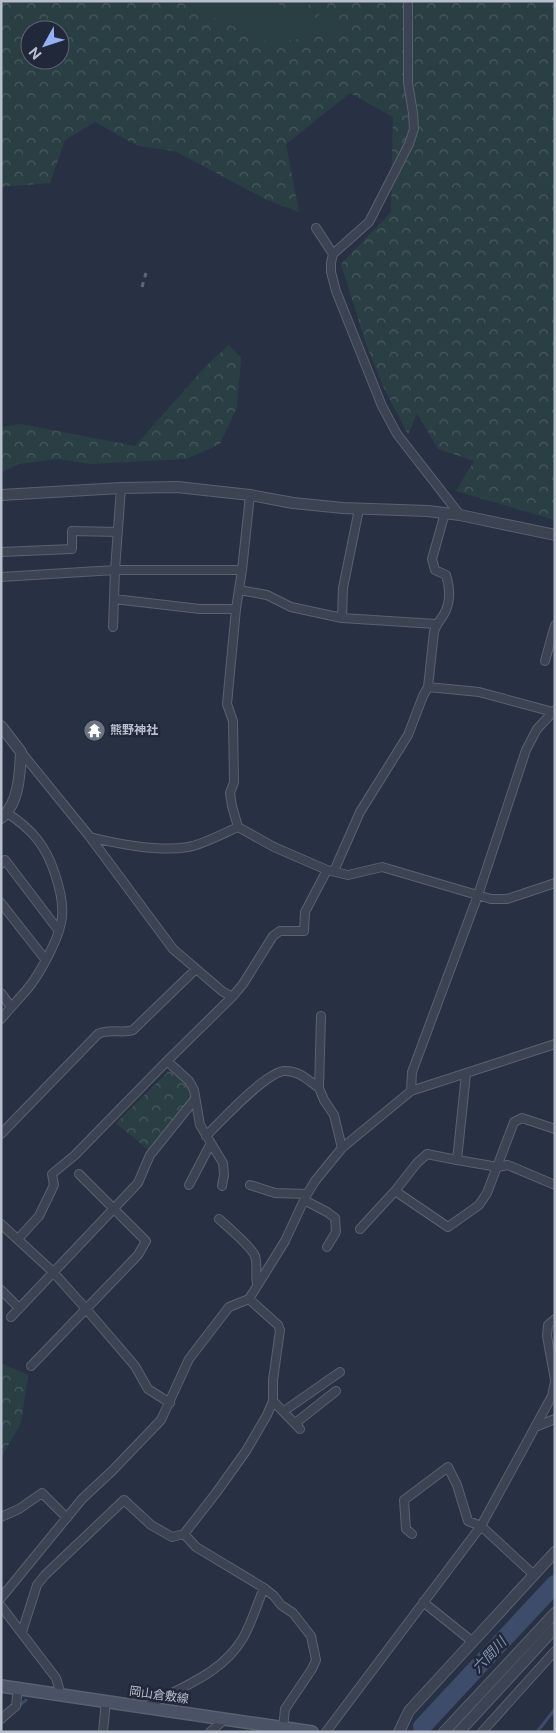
<svg xmlns="http://www.w3.org/2000/svg" width="556" height="1733" font-family="'Public Sans','Noto Sans JP',sans-serif">
<style>
.green{fill:#2a3f44}
.forest{fill:url(#forest-crowns);fill-rule:evenodd}
.lines{fill:none;stroke-linecap:round;stroke-linejoin:round}
.stream{stroke:#3e4c6c;stroke-width:3}
.river{stroke:#3e4c6c;stroke-width:18}
.minor-casing{stroke:#5a6170;stroke-width:10}
.tertiary-casing{stroke:#5a6170;stroke-width:12}
.secondary-casing{stroke:#5a6170;stroke-width:14}
.minor{stroke:#3c4353;stroke-width:8}
.tertiary{stroke:#3c4353;stroke-width:10}
.secondary{stroke:#4a5266;stroke-width:11}
.rail{stroke:#5e677a;stroke-width:3;stroke-dasharray:5 5;stroke-linecap:butt}
.labels{text-anchor:middle;stroke-width:5;stroke-linejoin:round;paint-order:stroke}
.poi-label{font-size:12px;font-weight:bold;fill:#b9bfcd;stroke:#212839;text-anchor:start}
.street-label{font-size:12px;fill:#b9bfcd;stroke:#212839}
.water-label{font-size:14px;font-style:italic;fill:#8192b3;stroke:#212839}
</style>
<defs>
<pattern id="forest-crowns" width="20" height="18" patternUnits="userSpaceOnUse" patternTransform="scale(1.25)"><rect width="20" height="18" fill="#2a3f44"/><path d="M2 6a3 3 0 1 1 6 0M12 15a3 3 0 1 1 6 0" fill="none" stroke="#47595e"/></pattern>
</defs>
<rect width="100%" height="100%" fill="#283143"/>
<path class="green" d="M149 1H315L339 12 341 34 272 48Z"/>
<path class="forest" d="M1 1H177L272 44 337 31V14L325 9 316 18 306 8 312 1H555V520L456 491 474 461 438 449 417 413 408 435 383 386 366 344 341 264 391 212 393 117 350 93 286 144 299 212 267 200 175 151 138 146 95 122 65 140 50 183 1 187ZM30 30H60V60H30Z
M275 1H293L295 4 284 23 276 22 280 5Z
M229 345 241 358 237 407 220 444 186 459 91 464 58 459 18 464 1 473V427L21 424 135 446 206 366Z
M171 1069 188 1082 194 1099 152 1153 116 1123Z
M1 1363 28 1375 21 1423 1 1458Z"/>
<g class="lines">
<path class="stream" d="M536 1603 542 1609
M17 1708 26 1700
M537 1732 555 1709"/>
<path class="river" d="M422 1727 555 1584"/>
<defs>
<path id="minor" d="M408 1V83L413 113 414 129 409 144 369 222 333 254 331 263V272L336 291 382 406 397 434 460 515
M316 228 333 254
M121 488 115 570H242
M250 495 242 570 236 609 227 704 233 721 234 782 230 793 232 806 238 827 274 847 327 870 348 875 382 867 491 899H507L555 883
M445 513 432 559 435 570 446 575C450 588 451 602 444 614 440 621 436 624 434 632L428 687 479 692 553 712
M1 552 72 549V531L118 532
M1 577 115 570 113 627
M239 590 267 595 291 607 342 618 436 624
M114 599 200 609H236
M342 618 343 588 359 509
M545 661 555 625
M21 752 90 837 173 949 222 991 232 997
M90 837C117 844 160 852 188 847 202 845 224 833 238 827
M1 864 5 860 59 931
M334 871 360 812 408 735 423 696 428 687
M1 903 45 959
M1 993 11 1007
M321 1016 319 1088 324 1100 334 1115 342 1148
M1 1019C10 1008 20 998 29 987 40 973 58 940 61 923 65 907 60 889 55 874 46 846 32 829 7 813
M167 1061 189 1081 194 1090 200 1125 223 1163 224 1175 222 1186
M466 1074 457 1160 427 1154 417 1163 395 1191 448 1227 479 1205 487 1193 514 1122 522 1118 555 1129
M411 1091 412 1072 478 895 526 750 537 729 555 710
M1 1134 98 1034C109 1028 122 1034 133 1030L196 969
M206 1136C221 1121 265 1073 284 1071 298 1070 308 1080 319 1088
M457 1160 498 1167 508 1165 555 1185
M189 1185 211 1143
M250 1185 275 1193 307 1194
M304 1200 327 1212 335 1218 336 1232 327 1247
M219 1219C227 1226 252 1248 255 1256 258 1266 255 1275 257 1284
M1 1224 53 1272 87 1310 135 1366 148 1389 170 1403
M360 1229 395 1191
M18 1239 39 1216 54 1185 52 1174 75 1155 167 1061 232 997 243 984 273 936 280 931H304L305 912 327 870
M1 1290 19 1308
M249 1299 278 1325 280 1330 273 1380V1401L267 1415 246 1451 216 1493 184 1534 196 1547 264 1588 274 1596 281 1605 293 1613 311 1636 316 1660 312 1669 285 1709 283 1728
M11 1317 138 1183 150 1155 195 1099
M555 1319 548 1325 547 1336 555 1380
M31 1366 138 1255 146 1241 79 1174
M273 1401 300 1429
M284 1411 340 1372
M298 1427V1421L336 1391
M535 1427 555 1419
M1 1517 19 1509 42 1493 67 1518
M412 1534 406 1529 404 1500 448 1467 457 1485 468 1521 481 1526 534 1575
M1 1598 82 1499 112 1471 161 1420 189 1359 229 1307 249 1299 285 1241 306 1196 315 1181 342 1148 411 1091 555 1044
M423 1602 473 1642
M1 1606 56 1678 59 1688 57 1695
M22 1632 37 1585 45 1575 124 1500 151 1525 172 1537 184 1534
M147 1706C181 1687 222 1674 243 1638 252 1622 257 1604 264 1588
M1 1719 16 1706 18 1688
M103 1732 106 1701
M210 1732 225 1719
M326 1732 481 1526 552 1396 555 1382
M482 1732 555 1651"/>
<path id="tertiary" d="M1 495 121 488 177 487 250 495 293 503 343 508 428 511 460 515 555 535
M1 726 21 752C20 773 19 804 1 818
M399 1732 409 1711 555 1552
M444 1732 555 1613
M459 1732 555 1628"/>
<path id="secondary" d="M1 1686 312 1732"/>
</defs>
<use href="#minor" class="minor-casing"/>
<use href="#tertiary" class="tertiary-casing"/>
<use href="#secondary" class="secondary-casing"/>
<use href="#minor" class="minor"/>
<use href="#tertiary" class="tertiary"/>
<use href="#secondary" class="secondary"/>
<path class="rail" d="M142 287 146 273"/>
</g>
<defs>
<symbol id="temple-disc" viewBox="-11 -11 22 22"><circle r="9.5" fill="#6b7280" stroke="#212839"/><path d="M0-6L5-2H3V0L6.5 2.5H4V6H1.5V3h-3V6H-4V2.5H-6.5L-3 0V-2H-5Z" fill="#fff"/></symbol>
</defs>
<g fill-rule="evenodd">
<use href="#temple-disc" x="82" y="718" width="25" height="25"/>
</g>
<g class="labels">
<g class="poi-label">
<text x="110" y="734">熊野神社</text>
</g>
<g class="street-label">
<text transform="translate(159 1695) rotate(8)" y="4">岡山倉敷線</text>
</g>
<g class="water-label">
<text transform="translate(489 1655) rotate(-47)" y="5">六間川</text>
</g>
</g>
<rect width="556" height="1733" fill="none" stroke="#b9bfcd" stroke-width="5"/>
<g transform="translate(45 45) rotate(230)"><circle r="24" fill="#212839" stroke="#5e6474"/>
<path d="M0-4L9 19L0 12L-9 19Z" fill="#94b0f8"/>
<text y="-8" font-size="14" font-weight="bold" text-anchor="middle" fill="#b9bfcd">N</text>
</g>
</svg>
